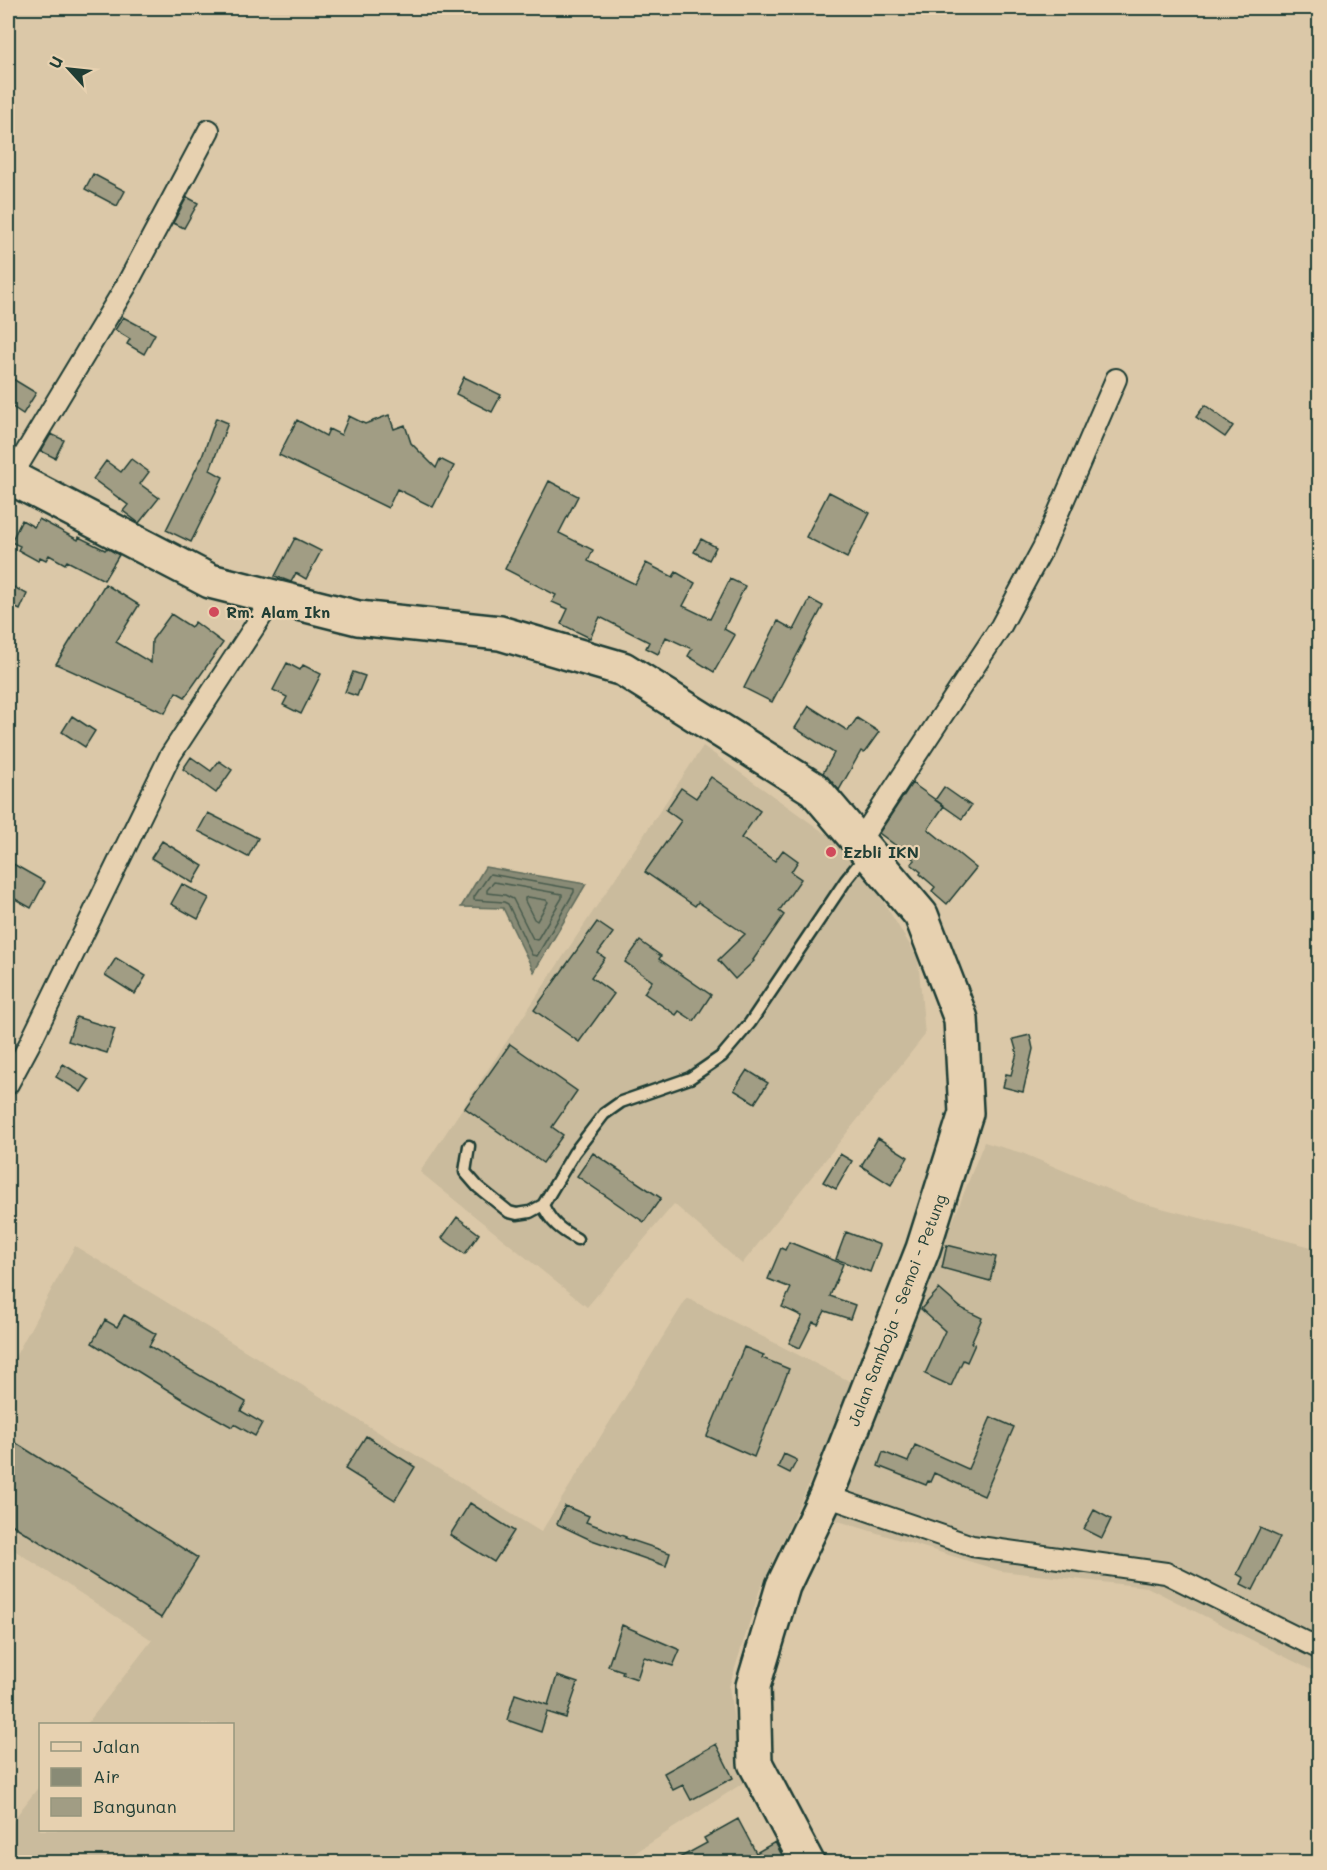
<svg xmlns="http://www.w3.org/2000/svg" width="1327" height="1870" font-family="Mali,sans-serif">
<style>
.built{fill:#cabb9d}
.water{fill:#898b76;stroke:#5f6c5c;stroke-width:1.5}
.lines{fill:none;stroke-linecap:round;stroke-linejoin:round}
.shore{stroke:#495c4e;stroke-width:1.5}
.building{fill:#a19d84;stroke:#1f3d34;stroke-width:1.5}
.service-casing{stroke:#1f3d34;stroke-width:15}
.minor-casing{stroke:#1f3d34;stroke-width:24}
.trunk-casing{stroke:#1f3d34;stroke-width:38}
.service{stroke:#e7d1b0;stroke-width:10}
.minor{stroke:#e7d1b0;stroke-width:20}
.trunk{stroke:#e7d1b0;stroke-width:33}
.poi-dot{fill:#d1495b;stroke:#e7d1b0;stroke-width:2}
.labels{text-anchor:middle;stroke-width:4.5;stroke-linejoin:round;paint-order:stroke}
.poi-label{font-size:16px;font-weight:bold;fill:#1f3d34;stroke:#e7d1b0;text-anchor:start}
.street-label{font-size:16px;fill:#1f3d34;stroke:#e7d1b0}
</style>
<rect width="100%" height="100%" fill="#dbc8a8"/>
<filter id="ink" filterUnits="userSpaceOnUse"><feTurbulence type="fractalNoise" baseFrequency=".0167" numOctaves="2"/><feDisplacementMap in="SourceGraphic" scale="12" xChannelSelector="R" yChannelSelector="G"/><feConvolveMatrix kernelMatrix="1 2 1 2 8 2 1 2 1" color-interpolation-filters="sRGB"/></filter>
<g filter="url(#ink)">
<path class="built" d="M703 746 854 854 918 958 925 1035 742 1264 674 1204 587 1307 420 1172Z
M984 1142 1022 1153 1138 1202 1319 1249V1674L1147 1587 1001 1571 835 1520Z
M75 1246 541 1532 687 1298 855 1384 759 1592 729 1687 743 1783 621 1862H10L8 1861V1827L40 1785V1830H232V1724H87L152 1640 8 1546V1370Z"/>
<path class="water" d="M485 867 586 884 534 972 503 908 461 907Z"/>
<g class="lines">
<path class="shore" d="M490 874 574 889V892L537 956 532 955 508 904 504 902 474 900V897Z
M494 882 562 894V898L537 940 533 939 513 899 505 895 487 893V890Z
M528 897 546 900 548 902 537 921 534 919 525 901V898Z"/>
</g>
<path class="building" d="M93 174 125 191 117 206 85 189Z
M187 197 198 203 184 228 173 223Z
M123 317 155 334 144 354 127 344 130 339 115 330Z
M8 376 36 393 23 414 8 404Z
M464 377 501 395 492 412 456 394Z
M1205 405 1233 426 1225 437 1196 417Z
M389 415 394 429 405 425 411 443 436 468 440 459 454 466 433 507 397 489 388 508 279 455 297 420 326 436 329 429 341 435 349 416 365 424Z
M216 418 228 423 210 470 223 477 191 542 166 530 202 457Z
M51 434 64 440 55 458 41 451Z
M131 459 149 472 140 484 159 498 139 523 123 511 128 505 93 479 106 461 121 472Z
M549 481 578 496 559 533 593 550 588 561 635 584 646 563 673 577 676 572 695 583 683 606 710 619 730 579 745 586 724 629 735 635 714 672 688 656 692 649 666 637 658 654 646 648 649 642 600 617 590 638 561 624 568 609 552 602 556 595 505 569Z
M829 492 870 513 847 558 806 537Z
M39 519 78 540 79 537 105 550 107 548 119 555 104 580 67 561 65 564 49 555 46 560 40 557 38 561 18 550 20 546 11 542 22 520 34 527Z
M295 538 321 551 306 579 296 573 291 582 275 576Z
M701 539 716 547 709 560 694 552Z
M8 584 27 594 20 610 8 604Z
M105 584 139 605 116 642 151 663 152 640 171 614 191 627 195 622 223 643 185 697 176 692 165 713 56 664Z
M810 599 823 606 772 702 744 688 778 621 794 630Z
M287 663 300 670 303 665 321 674 301 714 283 705 287 697 273 690Z
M353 672 365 676 357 696 345 692Z
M809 706 848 731 857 718 879 732 864 753 861 751 839 790 823 773 834 753 795 728Z
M72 716 95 731 85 747 62 732Z
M191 757 211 771 219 761 232 770 216 793 183 769Z
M711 777 760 811 741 838 775 861 783 850 798 861 791 872 801 879 779 911 784 915 753 960 754 961 735 979 718 960 745 934 698 902 695 906 645 872 681 821 666 810 681 788 696 798Z
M912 783 944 806 928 829 976 868 947 904 932 891 935 887 920 874 921 872 911 864 915 860 879 833Z
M944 787 971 806 962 819 935 800Z
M208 813 258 838 248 857 198 831Z
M162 841 203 866 193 883 151 858Z
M8 861 45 882 31 908 8 895Z
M182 884 209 898 198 919 171 904Z
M597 922 613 933 598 953 605 958 591 977 614 994 579 1042 534 1010Z
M640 941 661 956 659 959 711 995 694 1021 679 1011 676 1015 644 993 652 981 625 962Z
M116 958 146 976 135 994 105 975Z
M76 1017 115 1029 107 1053 68 1041Z
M1030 1035 1033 1049 1023 1092 1003 1087 1006 1074 1011 1075 1017 1053 1013 1039Z
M510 1044 577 1091 552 1127 563 1135 543 1163 465 1108Z
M63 1064 89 1080 81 1092 56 1077Z
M747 1070 768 1083 755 1103 734 1090Z
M878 1138 908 1157 891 1185 861 1166Z
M593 1153 661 1198 644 1222 577 1176Z
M840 1154 852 1161 836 1189 823 1182Z
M457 1217 479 1234 465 1254 442 1238Z
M846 1232 880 1245 870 1272 836 1259Z
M789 1242 843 1264 830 1296 855 1305 850 1319 825 1311 818 1324 813 1322 800 1348 789 1343 802 1316 782 1307 791 1288 768 1279 781 1248 785 1250Z
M947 1245 996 1257 990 1281 942 1268Z
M939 1289 961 1308 982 1318 971 1343 975 1344 967 1362 963 1360 951 1386 925 1374 945 1331 921 1309Z
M124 1315 156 1334 149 1346 246 1402 241 1411 262 1423 255 1436 234 1424 232 1427 184 1400 92 1343 105 1320 117 1327Z
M744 1347 764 1355 762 1358 789 1369 754 1457 707 1436Z
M991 1417 1014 1427 984 1496 934 1473 930 1482 928 1481 926 1485 878 1466 883 1452 908 1462 915 1445 968 1469Z
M366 1436 415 1467 395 1500 345 1469Z
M8 1438 198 1558 161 1618 8 1522Z
M784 1454 797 1460 790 1473 778 1467Z
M470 1503 514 1531 494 1562 450 1535Z
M565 1506 589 1516 586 1522 626 1537 625 1538 670 1553 666 1566 589 1539 557 1524Z
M1094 1510 1111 1519 1102 1538 1084 1529Z
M1260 1528 1280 1537 1253 1590 1241 1584 1244 1578 1237 1574Z
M622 1625 680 1650 673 1666 644 1657 637 1679 622 1674 623 1671 608 1666Z
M557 1676 578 1683 566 1718 547 1712 541 1732 507 1720 515 1694 548 1705Z
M716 1744 733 1778 691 1800 683 1785 673 1790 664 1773Z
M738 1819 756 1853 775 1842 786 1863H670L707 1843 704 1838Z"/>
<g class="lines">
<defs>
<path id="service" d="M469 1146 465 1172 478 1187 509 1212 517 1214 530 1212 543 1205 574 1153 604 1114 621 1102 690 1078 722 1056 750 1023 846 880 866 855
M543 1205C551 1223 561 1230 577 1239"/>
<path id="minor" d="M8 482 126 286 209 130
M859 842 1001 626 1043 548 1116 379
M8 1084 29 1045 170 756 274 597
M826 1496 972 1546 1166 1573 1320 1649"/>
<path id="trunk" d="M8 476 210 581 358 618 500 633 623 669 814 789 921 915 961 1019 966 1113 923 1249 826 1496 783 1586 753 1686 755 1763 807 1862"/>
</defs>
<use href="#service" class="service-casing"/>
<use href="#minor" class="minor-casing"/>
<use href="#trunk" class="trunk-casing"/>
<use href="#service" class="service"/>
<use href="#minor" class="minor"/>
<use href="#trunk" class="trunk"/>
</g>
</g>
<g class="poi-dot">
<circle cx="214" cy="612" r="6"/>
<circle cx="831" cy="852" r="6"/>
</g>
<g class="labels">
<g class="poi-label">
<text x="226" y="618">Rm. Alam Ikn</text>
<text x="843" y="858">Ezbli IKN</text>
</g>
<g class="street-label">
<text transform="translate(897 1310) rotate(-69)" y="6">Jalan Samboja - Semoi - Petung</text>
</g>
</g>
<rect width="1327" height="1870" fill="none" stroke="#e7d1b0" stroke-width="30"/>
<rect x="15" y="15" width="1297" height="1840" fill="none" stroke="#1f3d34" stroke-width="2" filter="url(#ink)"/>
<rect x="39" y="1723" width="195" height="108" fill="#e7d1b0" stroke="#97967e" stroke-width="1.5"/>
<rect x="51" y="1742" width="30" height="9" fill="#e7d1b0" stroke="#97967e" stroke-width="1.5"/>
<text x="93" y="1753" font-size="18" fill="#1f3d34">Jalan</text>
<rect x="51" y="1768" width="30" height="18" fill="#898b76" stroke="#97967e" stroke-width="1.5"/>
<text x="93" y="1783" font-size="18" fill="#1f3d34">Air</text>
<rect x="51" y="1798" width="30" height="18" fill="#a19d84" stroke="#97967e" stroke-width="1.5"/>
<text x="93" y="1813" font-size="18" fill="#1f3d34">Bangunan</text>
<g transform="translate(69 69) rotate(297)" stroke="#e7d1b0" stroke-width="4.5" paint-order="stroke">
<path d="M0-4.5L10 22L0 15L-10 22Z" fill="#1f3d34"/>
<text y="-9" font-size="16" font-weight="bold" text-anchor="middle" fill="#1f3d34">U</text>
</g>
</svg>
